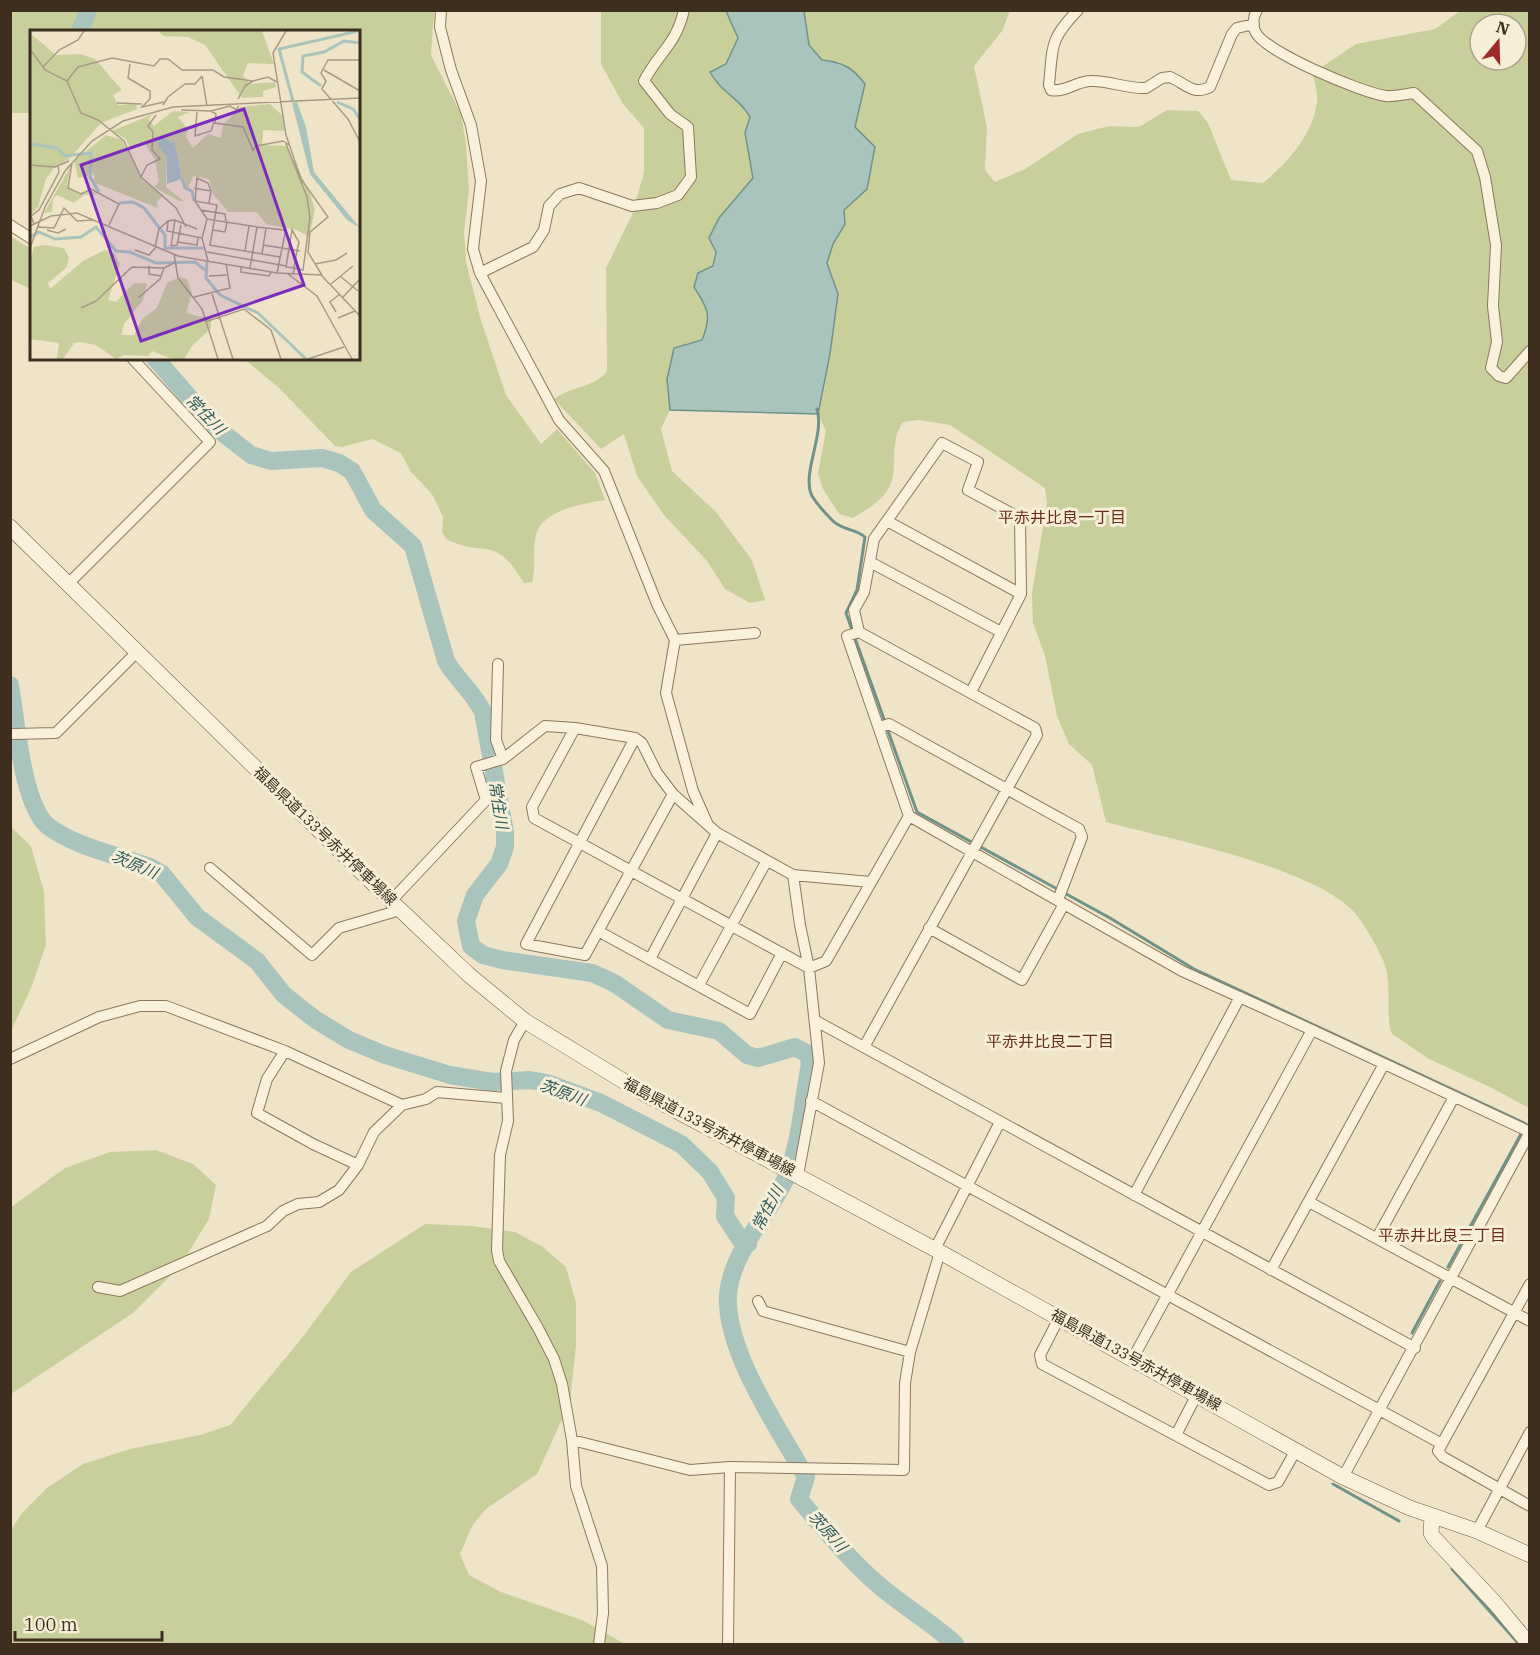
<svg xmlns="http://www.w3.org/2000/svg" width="1540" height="1655" font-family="'IBM Plex Serif','Noto Sans JP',serif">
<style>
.green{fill:#c9cf9b;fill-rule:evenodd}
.water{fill:#a9c4bc;stroke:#6f938a;stroke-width:1.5}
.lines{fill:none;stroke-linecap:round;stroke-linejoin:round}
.stream{stroke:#6f938a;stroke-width:3}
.river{stroke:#a9c4bc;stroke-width:18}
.street-casing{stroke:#8d765c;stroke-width:12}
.secondary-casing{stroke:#6f573f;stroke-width:16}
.street{stroke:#faf1dc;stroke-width:10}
.secondary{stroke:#faf1dc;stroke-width:15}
.labels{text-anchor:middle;stroke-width:6;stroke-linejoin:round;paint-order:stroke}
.street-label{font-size:15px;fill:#3d2e20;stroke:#f7eed8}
.water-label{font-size:16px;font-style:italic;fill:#2f5d5a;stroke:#f7eed8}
.neighbourhood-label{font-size:16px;fill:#6b2e1e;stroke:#f7eed8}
.inset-river{fill:none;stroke:#a9c4bc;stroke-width:3}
.inset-road{fill:none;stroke:#a89b85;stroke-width:1.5}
.view{fill:#7b2cbf;fill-opacity:0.15;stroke:#7b2cbf;stroke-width:3}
.inset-edge{fill:none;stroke:#3d2e20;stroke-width:3}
</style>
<rect width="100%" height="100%" fill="#f0e4c8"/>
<path class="green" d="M10 11H434L431 55 461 114 466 144 469 190 464 232 466 262 480 317 506 395 541 444 557 429 595 473 605 500C582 504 538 510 535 540 533 554 536 567 532 582L524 583C493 532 486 559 446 539L442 532 443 517 432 494 411 472 401 453 372 439 342 447 335 446 279 388 244 359 358 358V32H32V101L29 113H11Z
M601 11H726L738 38 726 64 710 72 743 105 750 117 745 133 753 178 719 218 713 266 698 273 694 287C709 308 711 316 702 340L687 343 667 379 670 410 661 429 672 471 716 512 752 560 765 600 750 603 725 589 707 561 664 515 637 476 624 434 601 449 554 399C573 385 593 389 607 371L606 268 632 215 644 172V128L623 104 601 64Z
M804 11H1010L1002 31 974 66 987 127 985 170 995 182 1025 169 1078 134 1109 126 1139 127 1167 110 1198 111 1208 123 1231 180 1263 183C1288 162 1313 135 1317 101 1318 92 1314 82 1313 73L1356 44 1435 29 1460 11H1529V1108L1492 1088 1429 1059 1392 1034C1384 1015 1394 980 1382 958 1375 943 1364 923 1353 911 1309 866 1170 839 1106 822L1092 765 1069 744 1057 716 1045 656 1033 623 1032 593 1047 503 1045 488 950 425 918 420 903 422C887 445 901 471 887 491 880 502 864 511 853 518L839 514 823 489 818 473 826 431 818 414 830 354 838 294 827 263 833 244 845 224 844 210 867 189 855 127 865 84 839 62 822 60 809 46ZM1480 24H1516V60H1480Z
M10 236 31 249V289L11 280Z
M11 827 31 846 44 892 46 945 31 988 11 1031Z
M156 1150 193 1164 216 1185 209 1219 180 1266 133 1313 11 1394 10 1208 65 1168 110 1152Z
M425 1224 472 1226 515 1232 543 1247 566 1267 576 1303V1346L570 1402 537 1474 486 1509 472 1526 460 1554 469 1575 501 1592 582 1620 625 1644H11L10 1531 23 1512 47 1488 83 1464 130 1449 200 1435 230 1425 302 1338 351 1272Z"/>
<path class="water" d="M726 11H804L809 45 822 60C843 62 853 68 865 84L855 127 875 147 867 189 844 210 845 224 833 244 827 263 838 294 830 354 818 414 670 410 667 379 674 348 702 340C712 316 708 308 694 287L698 273 713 266 716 252 709 238 719 218 753 178 745 133 750 117C738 96 723 95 710 72L726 64 738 38Z"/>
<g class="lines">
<path class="stream" d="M817 409C825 435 801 474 812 496 817 504 826 514 833 521 842 530 856 529 865 537L857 590 846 613 885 722
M887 728 917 812 1110 918 1194 969 1526 1124
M1448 1267 1521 1134
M1412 1333 1440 1281
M1333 1484 1399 1521
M1452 1569 1519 1644"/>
<path class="river" d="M80 32 88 10
M155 358 214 426 251 455 271 461 322 458 339 463 352 471 373 510 413 546 446 661C457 680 474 693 483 712L505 832V847L499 864 475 895 466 921 471 946 483 955 502 960 592 973 614 983 668 1020 719 1031 747 1055 758 1058 795 1047 808 1054 810 1064C803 1100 800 1148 785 1180 767 1217 732 1252 728 1294 724 1350 779 1429 806 1477L799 1499C824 1529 851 1562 881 1587 906 1608 932 1623 955 1644
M10 685C16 718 22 805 48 826 75 847 117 855 150 867L162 874 197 917 257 961 284 995 316 1020 349 1040 385 1055 450 1075 492 1082 530 1080 547 1083 601 1103 681 1144 710 1172 726 1198 725 1216 740 1239 748 1244"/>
<defs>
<path id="street" d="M441 10 440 27 451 70 471 125 481 181 473 249 480 273 559 420 604 471 657 604 675 640 666 693 693 791 708 825
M1078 10C1049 40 1053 46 1049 85L1051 90C1066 93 1077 80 1093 81 1111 81 1127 89 1146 88L1162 78 1170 77C1185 83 1193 96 1210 87L1232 34 1237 28 1254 24
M1257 10C1253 17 1252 26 1256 33 1266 52 1362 93 1386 96 1394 97 1405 94 1414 93L1477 151 1485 177 1496 245 1493 306 1497 342 1491 368 1499 376 1506 378 1530 351
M10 225 32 239
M480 273 533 247 544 230 549 206 560 194 579 188 632 206 657 203 678 195 691 177 688 127 670 114 644 81C659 52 676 45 684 10
M887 521 1021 594 971 692
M870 562 1001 632
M68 584 210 442 132 358
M859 632 847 636 909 816
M675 640 755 633
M498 664 496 740 503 759
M880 727 889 724 1079 829 1082 837 1058 900
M12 734 56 733 137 652
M635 738 526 944 585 955 673 794
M210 868 312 955 339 928 400 910
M793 875 717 833 673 794 657 773 642 743 635 738 575 728 532 807 534 818 809 968
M391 901 486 800 476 767 503 759 545 726 575 728
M929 928 1022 980 1064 904
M598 931 750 1014 782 953
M650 959 717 833
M809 968 800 925 793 875 871 882
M699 985 766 862
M525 1021 514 1040 506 1071 508 1121 500 1155 497 1250 499 1261 538 1328 554 1359 562 1384 572 1440 576 1486 602 1566 603 1613 599 1644
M816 1021 1415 1348
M864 1047 1037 735 1035 728 859 632 854 610 864 592 874 539 942 443 978 462 968 490 1020 518 1021 594
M285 1051 267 1079 257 1113 313 1144 358 1165
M10 1059 99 1017 140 1006H166L285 1051 402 1105
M811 1101 1442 1444
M798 1175 819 1063 809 968 826 961 909 816 1182 971 1312 1030
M1134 1195 1240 997
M1309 1202 1530 1321
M1377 1238 1454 1097
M935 1249 1000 1122
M1271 1270 1384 1064
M1530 1284 1438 1451 1443 1457 1530 1506
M98 1287 120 1291 267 1226 283 1211 298 1204 319 1202 339 1190 358 1165 374 1132 402 1105 426 1099 437 1092 506 1098
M758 1301 763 1311 910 1352
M1059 1318 1040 1355 1042 1364 1269 1485 1278 1482 1296 1450
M1133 1358 1312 1030 1530 1132 1343 1477
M1176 1435 1197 1394
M572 1440 690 1470 730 1467 904 1470 905 1383 910 1352 940 1252
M1477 1531 1530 1432
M728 1644 730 1467"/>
<path id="secondary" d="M10 527 391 901 469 975 525 1021 643 1093 940 1252 1343 1477 1410 1508 1477 1531 1530 1555
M1432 1517 1431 1533 1434 1538 1495 1603 1529 1644"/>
</defs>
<use href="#street" class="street-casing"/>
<use href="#secondary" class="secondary-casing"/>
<use href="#street" class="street"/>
<use href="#secondary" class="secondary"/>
</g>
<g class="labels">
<g class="street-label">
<text transform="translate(325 836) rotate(44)" y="5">福島県道133号赤井停車場線</text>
<text transform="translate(709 1127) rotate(28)" y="5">福島県道133号赤井停車場線</text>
<text transform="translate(1136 1360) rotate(29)" y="5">福島県道133号赤井停車場線</text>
</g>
<g class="water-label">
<text transform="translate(206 414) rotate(46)" y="6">常住川</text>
<text transform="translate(499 805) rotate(81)" y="6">常住川</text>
<text transform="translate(135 864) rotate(23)" y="6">茨原川</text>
<text transform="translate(563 1092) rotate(20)" y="6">茨原川</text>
<text transform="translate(767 1208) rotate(-62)" y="6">常住川</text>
<text transform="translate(828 1531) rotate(48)" y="6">茨原川</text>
</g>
<g class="neighbourhood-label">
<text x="1062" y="523">平赤井比良一丁目</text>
<text x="1050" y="1047">平赤井比良二丁目</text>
<text x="1442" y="1241">平赤井比良三丁目</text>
</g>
</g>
<g transform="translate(30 30)">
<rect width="330" height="330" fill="#f0e4c8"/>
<path d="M128 1H232L244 34 218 33 213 46 221 54 245 52 246 57 233 61V67L212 68 175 15 158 7 134 6ZM0 3 26 25 51 24 65 29 92 60 83 65 88 75 106 74 107 79 71 93 39 129 24 138 16 149 8 177 0 186ZM240 74 254 87V101L233 100 232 115 256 116 279 160 285 180 279 207 267 200 236 194 227 182H198L183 164 179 149 163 146 158 159 152 149 145 113 126 107 137 127 136 157 154 171H149L124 157 129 152 125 130 114 112 100 118 96 109 82 101 123 84 118 89 124 96 143 81 160 82 148 87 158 99 156 107 163 118 178 104 191 108 193 95 210 77ZM76 105 92 110 113 151 133 166 127 171 128 178 63 152 65 147 60 138 58 146 48 148 44 131ZM41 135 37 155 48 164 59 160 67 164 54 165 44 173 27 165 23 169 22 182 14 183ZM15 215 34 218 39 228 37 237 18 253 20 259 53 231 75 220 85 224 90 234 78 270 86 272 104 253H117L113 270 94 294 91 305H104L113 288 127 278 137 253 150 247 157 249 162 263 156 283 181 289V298L162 316 154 329H142L122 321 118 326 94 325 86 329 66 315 51 312 44 313 33 329H27L29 313 0 309V232L4 217Z" fill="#c9cf9b"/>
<path d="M267 72 276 97 284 142 330 198 317 190 280 144 262 73ZM126 105 145 113 152 149 137 154V127L129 117Z" fill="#a9c4bc"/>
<path class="inset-river" d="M291 56 272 42 273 26 294 22 314 11 330 13M263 71 249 19 328 1M307 72 323 79 330 89M0 114 27 118 35 126 61 123 60 147 69 162M152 149 155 158 162 161 164 171M89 173 103 172 114 178 135 205V218H175M0 207 9 202 25 209 51 207 66 197 86 221 100 222 126 233 165 232 175 240M177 231 176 248 190 265 228 283 276 329"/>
<path class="inset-road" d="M256 1 243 23 256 105 271 149 298 187 280 202 278 222 293 247 330 286M0 19 15 40 37 51 51 83 68 90 94 111 111 147 146 178 156 197M330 30H298L291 43 296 51 292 59 318 89 330 112M100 34 98 48 120 61V69L112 77 134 72M13 37 29 20 48 10 54 1M294 40 330 61M172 46 177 76M37 51 48 37 82 28 124 36 130 29H138L152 40H183L194 47 223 51 238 47 247 52M208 69 215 56 223 51M87 73 112 74M133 75 138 67 155 54H165L172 46M151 80 181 81 186 84 185 93 213 97 223 120 226 116 253 111 259 115M181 81 200 76 207 80 208 76M167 82 165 106 181 101 184 92M256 114 277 167 280 188 273 240 264 238 257 237H256L262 200 269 212 267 221 264 238V240L263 244M42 133 38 158 51 164 61 159 89 174 79 195M0 135 25 137 39 131M111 147 117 135 130 129 122 120 123 102 118 96 126 85M164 158 181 161 179 173M165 171 177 189M171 180 195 184 196 192M4 194 1 186 9 180 29 142 28 136M0 196 21 186 47 183 148 226 247 243 292 245M7 197 24 198 34 178 47 191 63 190M167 199 145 190 138 191 137 201 172 208M17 200 28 203 36 199M183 200 195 202 197 192M148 212 167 215 168 208M179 215 250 227M180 215 187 175 165 171 167 148 178 153 181 161M233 215 270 221M141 216 147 215 151 195M141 216 145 190M125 217 129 199 138 191M0 218 15 177 35 141 62 111 93 91 143 77 330 68M105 220 119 225 126 217M215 221 219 196M177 222 256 236M144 224 148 248 172 279 188 329M232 224 236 198M178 231 172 208 177 189 227 197M285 234 306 230 317 223M119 236V244L131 246M211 236V242L239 246 241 242M220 238 227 197 254 200M247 243 256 199M258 244 287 266 322 329M179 246 197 245M310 246 328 261M301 254 323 236M182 264 203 329M164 267 200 258 196 234M313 267 330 249M108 268 130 249 134 238 144 233M51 278 66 271 102 237 134 238M306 282 300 272 310 264M308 288 325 281M175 292 214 279 241 300 251 329M278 329 314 317"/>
<path class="view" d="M214 79 274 255 111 311 51 135Z"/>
<rect width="330" height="330" class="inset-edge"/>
</g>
<rect width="1540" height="1655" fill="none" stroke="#3d2e20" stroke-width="24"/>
<g transform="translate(1498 42) rotate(19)"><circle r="28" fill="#f7eed8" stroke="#ada18e" stroke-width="1.5"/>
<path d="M0-4.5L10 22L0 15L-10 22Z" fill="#9e2a2b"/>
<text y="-9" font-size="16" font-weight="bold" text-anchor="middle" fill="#3d2e20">N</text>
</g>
<path d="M15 1631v9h147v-9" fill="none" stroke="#3d2e20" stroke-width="3"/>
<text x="24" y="1631" font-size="18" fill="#3d2e20" stroke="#f7eed8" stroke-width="4.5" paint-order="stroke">100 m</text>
</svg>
